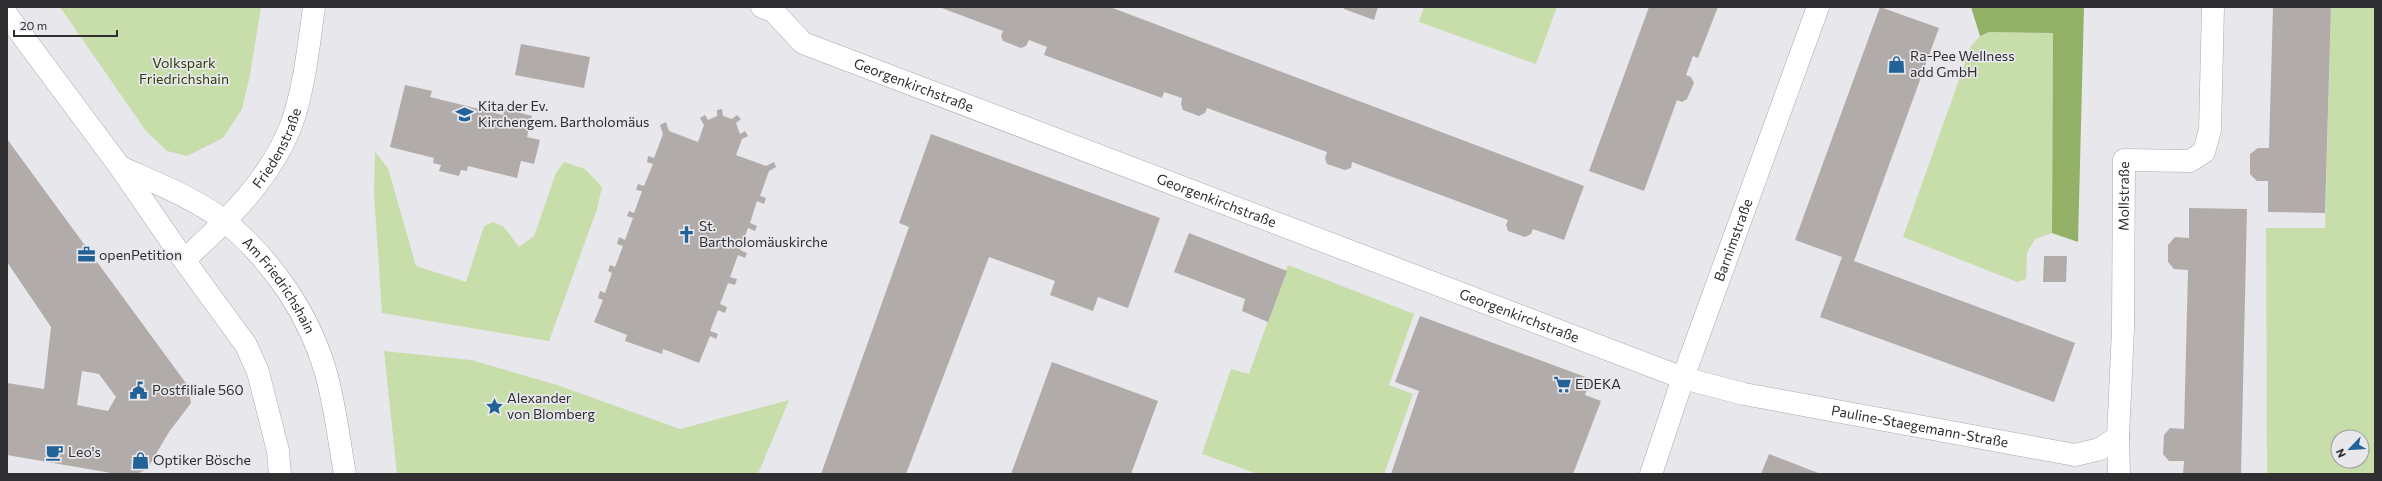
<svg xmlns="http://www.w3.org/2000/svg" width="2382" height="481" font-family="Commissioner,sans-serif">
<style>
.green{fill:#c7deaa;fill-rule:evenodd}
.forest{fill:#92b167}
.building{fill:#b1acaa;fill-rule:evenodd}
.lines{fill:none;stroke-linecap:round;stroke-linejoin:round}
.minor-casing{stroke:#a9a8ad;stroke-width:23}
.minor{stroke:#fff;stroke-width:22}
.labels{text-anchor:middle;stroke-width:3.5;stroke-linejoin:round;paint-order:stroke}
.poi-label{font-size:14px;fill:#2f2f31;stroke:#e8e7ec;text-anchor:start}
.park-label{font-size:14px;fill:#2c3f07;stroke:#e8e7ec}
.street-label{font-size:14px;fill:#2f2f31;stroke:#e8e7ec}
</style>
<rect width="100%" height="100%" fill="#e8e7ec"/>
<path class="green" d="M60 7H261L250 75 242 109 223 138 187 156 167 151 146 131Z
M1424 7H1557L1536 64 1419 22Z
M2331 7H2375V474H2267L2266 228H2325ZM2338 437H2362V461H2338Z
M1989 32 2053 33 2052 233 2035 239 2027 253 2026 279 2017 282 1903 237 1971 46 1980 36Z
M375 152 388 168 416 266 466 282 484 226 493 222 504 227 519 247 534 236 556 173 564 162 585 169 602 187 597 209 549 341 382 313 374 194Z
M1288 265 1414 314 1389 385 1413 394 1384 474H1258L1202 454 1231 369 1249 374Z
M384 351 471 360 557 385 680 429 789 400 758 474H397Z"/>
<path class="forest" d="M1971 7H2084L2078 242 2052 233 2053 33 1989 32 1980 36Z"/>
<path class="building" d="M939 7H1110L1584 186 1564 240 1533 229 1531 234 1525 237 1508 231 1506 225 1508 220 1352 162 1351 168 1345 170 1327 164 1325 158 1327 152 1207 108 1205 113 1199 116 1183 110 1181 104 1182 98 1164 92 1162 98 1044 55 1047 47 1029 40 1026 46 1021 48 1003 41 1001 36 1003 31Z
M1345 7H1378L1374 20 1344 9Z
M1649 7H1718L1698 58 1693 56 1686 75 1691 77 1694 83 1687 99 1682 102 1677 100 1644 191 1589 171Z
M1880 7 1939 28 1854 261 2075 343 2054 402 1820 317 1842 257 1795 240Z
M2273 7H2331L2325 213 2268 212V181H2257L2250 174V154L2258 148H2269Z
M521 44 590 57 584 88 515 75Z
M405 85 432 91 430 97 503 115 505 109 532 116 527 137 540 140 534 164 521 161 517 178 468 166 467 171 461 170 459 176 439 171 441 165 433 163 434 158 390 147Z
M722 109 723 116 732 119 737 115 741 119 736 123 740 134 745 131 748 136 742 139 736 155 766 166 774 162 776 167 769 171 760 196 766 198 764 204 757 201 750 223 757 226 755 231 748 228 740 250 747 253 745 258 738 255 730 277 737 279 735 285 728 283 720 304 727 307 725 313 718 310 710 331 718 334 716 339 710 336 699 363 663 349 662 354 625 341 627 335 594 322 603 300 598 298 600 291 605 293 612 273 608 271 610 265 615 267 623 246 617 244 619 237 625 240 633 218 627 216 629 211 634 213 642 191 636 190 638 184 644 186 653 164 647 162 648 156 654 158 663 134 660 125 666 122 669 131 698 142 704 125 700 118 705 115 708 120 717 116V110Z
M931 134 1160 218 1128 308 1098 297 1093 311 1050 295 1055 281 989 257 906 474H821L909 227 899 223Z
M7 139 188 386 191 403 169 432 147 469 137 474H117L7 455V383L44 389 51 327 7 262ZM82 371 99 374 116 397 108 411 77 405Z
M2189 208 2247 209 2241 474H2183L2184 461H2169L2163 454 2164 435 2170 428 2184 429 2188 270 2174 269 2168 262V245L2175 237 2189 238Z
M1189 233 1287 271 1268 322 1242 311 1245 299 1174 272Z
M2044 256H2067L2066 282H2043Z
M1420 316 1591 379 1585 395 1601 401 1573 474H1391L1419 391 1395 382Z
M1052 362 1158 401 1131 474H1011Z
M1769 454 1821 474H1761Z"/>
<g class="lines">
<defs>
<g id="minor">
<path id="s1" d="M762 7 773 11 803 43 1683 378 1744 394 2075 455 2100 449 2118 437"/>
<path d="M7 15 120 167 184 260 246 345 258 372 278 451 280 474"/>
<path id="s2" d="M120 167C153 182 198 199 227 223 273 262 309 314 326 373 335 405 339 441 345 474"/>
<path id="s3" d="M184 260C227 221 275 175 294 117 305 82 309 43 314 7"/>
<path id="s4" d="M1651 474 1683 378 1818 7"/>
<path id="s5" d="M2119 474 2118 437 2123 329 2124 160 2190 161 2204 152 2210 130 2213 7"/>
</g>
</defs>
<use href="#minor" class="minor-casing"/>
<use href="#minor" class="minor"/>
</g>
<defs>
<symbol id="shop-bare" viewBox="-9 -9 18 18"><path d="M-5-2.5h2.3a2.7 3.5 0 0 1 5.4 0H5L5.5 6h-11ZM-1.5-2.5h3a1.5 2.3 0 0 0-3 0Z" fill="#226298" stroke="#e8e7ec" stroke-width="2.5" paint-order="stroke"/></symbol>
<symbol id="school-bare" viewBox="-9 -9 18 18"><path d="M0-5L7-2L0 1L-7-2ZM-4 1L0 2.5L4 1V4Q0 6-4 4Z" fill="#226298" stroke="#e8e7ec" stroke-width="2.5" paint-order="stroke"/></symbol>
<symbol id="church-bare" viewBox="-9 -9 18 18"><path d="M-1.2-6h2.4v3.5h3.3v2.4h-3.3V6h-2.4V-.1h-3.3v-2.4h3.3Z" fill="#226298" stroke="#e8e7ec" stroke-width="2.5" paint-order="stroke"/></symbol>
<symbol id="office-bare" viewBox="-9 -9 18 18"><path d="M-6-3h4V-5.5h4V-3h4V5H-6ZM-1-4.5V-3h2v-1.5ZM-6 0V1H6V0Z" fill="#226298" stroke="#e8e7ec" stroke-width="2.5" paint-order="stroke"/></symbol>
<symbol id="supermarket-bare" viewBox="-9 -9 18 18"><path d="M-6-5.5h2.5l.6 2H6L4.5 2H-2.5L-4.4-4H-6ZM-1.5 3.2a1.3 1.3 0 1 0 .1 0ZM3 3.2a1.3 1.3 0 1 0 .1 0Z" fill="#226298" stroke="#e8e7ec" stroke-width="2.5" paint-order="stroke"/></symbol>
<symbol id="civic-bare" viewBox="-9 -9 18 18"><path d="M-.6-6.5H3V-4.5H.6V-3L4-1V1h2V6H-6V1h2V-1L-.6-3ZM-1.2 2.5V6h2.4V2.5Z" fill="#226298" stroke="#e8e7ec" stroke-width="2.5" paint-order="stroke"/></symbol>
<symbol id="sight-bare" viewBox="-9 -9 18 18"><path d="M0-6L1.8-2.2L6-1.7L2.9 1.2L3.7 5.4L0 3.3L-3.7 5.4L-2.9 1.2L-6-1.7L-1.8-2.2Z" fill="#226298" stroke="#e8e7ec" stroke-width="2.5" paint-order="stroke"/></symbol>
<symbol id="cafe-bare" viewBox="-9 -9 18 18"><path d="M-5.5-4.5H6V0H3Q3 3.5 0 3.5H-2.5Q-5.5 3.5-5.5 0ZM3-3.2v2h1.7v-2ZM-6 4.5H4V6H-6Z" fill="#226298" stroke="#e8e7ec" stroke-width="2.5" paint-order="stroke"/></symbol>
</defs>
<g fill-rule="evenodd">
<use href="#shop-bare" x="1884" y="52" width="25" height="25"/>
<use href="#school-bare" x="452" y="102" width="25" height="25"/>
<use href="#church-bare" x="674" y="222" width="25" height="25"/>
<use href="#office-bare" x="74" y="242" width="25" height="25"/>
<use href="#supermarket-bare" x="1550" y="372" width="25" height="25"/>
<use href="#civic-bare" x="126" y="378" width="25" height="25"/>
<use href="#sight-bare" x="482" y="394" width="25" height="25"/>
<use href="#cafe-bare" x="42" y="440" width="25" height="25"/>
<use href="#shop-bare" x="128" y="448" width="25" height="25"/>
</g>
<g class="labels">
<g class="poi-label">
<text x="1910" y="61">Ra-Pee Wellness<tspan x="1910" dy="16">add GmbH</tspan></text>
<text x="478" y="111">Kita der Ev.<tspan x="478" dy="16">Kirchengem. Bartholomäus</tspan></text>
<text x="699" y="231">St.<tspan x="699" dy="16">Bartholomäuskirche</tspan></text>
<text x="99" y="260">openPetition</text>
<text x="1575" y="389">EDEKA</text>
<text x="152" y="395">Postfiliale 560</text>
<text x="507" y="403">Alexander<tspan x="507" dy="16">von Blomberg</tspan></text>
<text x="68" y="457">Leo's</text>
<text x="153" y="465">Optiker Bösche</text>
</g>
<g class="park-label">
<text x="184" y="68">Volkspark<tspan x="184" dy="16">Friedrichshain</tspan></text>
</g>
<g class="street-label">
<text dy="5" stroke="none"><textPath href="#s1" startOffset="174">Georgenkirchstraße</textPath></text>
<text dy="5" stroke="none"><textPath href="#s3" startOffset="147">Friedenstraße</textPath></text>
<text dy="5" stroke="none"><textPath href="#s5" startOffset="278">Mollstraße</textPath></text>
<text dy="5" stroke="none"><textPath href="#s1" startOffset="498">Georgenkirchstraße</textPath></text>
<text dy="5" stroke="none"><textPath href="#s4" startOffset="248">Barnimstraße</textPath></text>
<text dy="5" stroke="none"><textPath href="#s2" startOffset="203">Am Friedrichshain</textPath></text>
<text dy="5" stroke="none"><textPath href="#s1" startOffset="822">Georgenkirchstraße</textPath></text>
<text dy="5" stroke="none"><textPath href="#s1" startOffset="1239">Pauline-Staegemann-Straße</textPath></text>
</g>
</g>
<rect width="2382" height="481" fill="none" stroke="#2f2f31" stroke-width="16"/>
<g transform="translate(2350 449) rotate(245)"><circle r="19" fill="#e8e7ec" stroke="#9e9da1"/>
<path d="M0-3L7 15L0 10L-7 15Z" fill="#226298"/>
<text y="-6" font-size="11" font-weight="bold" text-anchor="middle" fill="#2f2f31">N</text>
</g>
<path d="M14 30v6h103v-6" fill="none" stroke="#2f2f31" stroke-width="2"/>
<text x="20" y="30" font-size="12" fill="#2f2f31" stroke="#e8e7ec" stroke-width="3" paint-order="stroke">20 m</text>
</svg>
